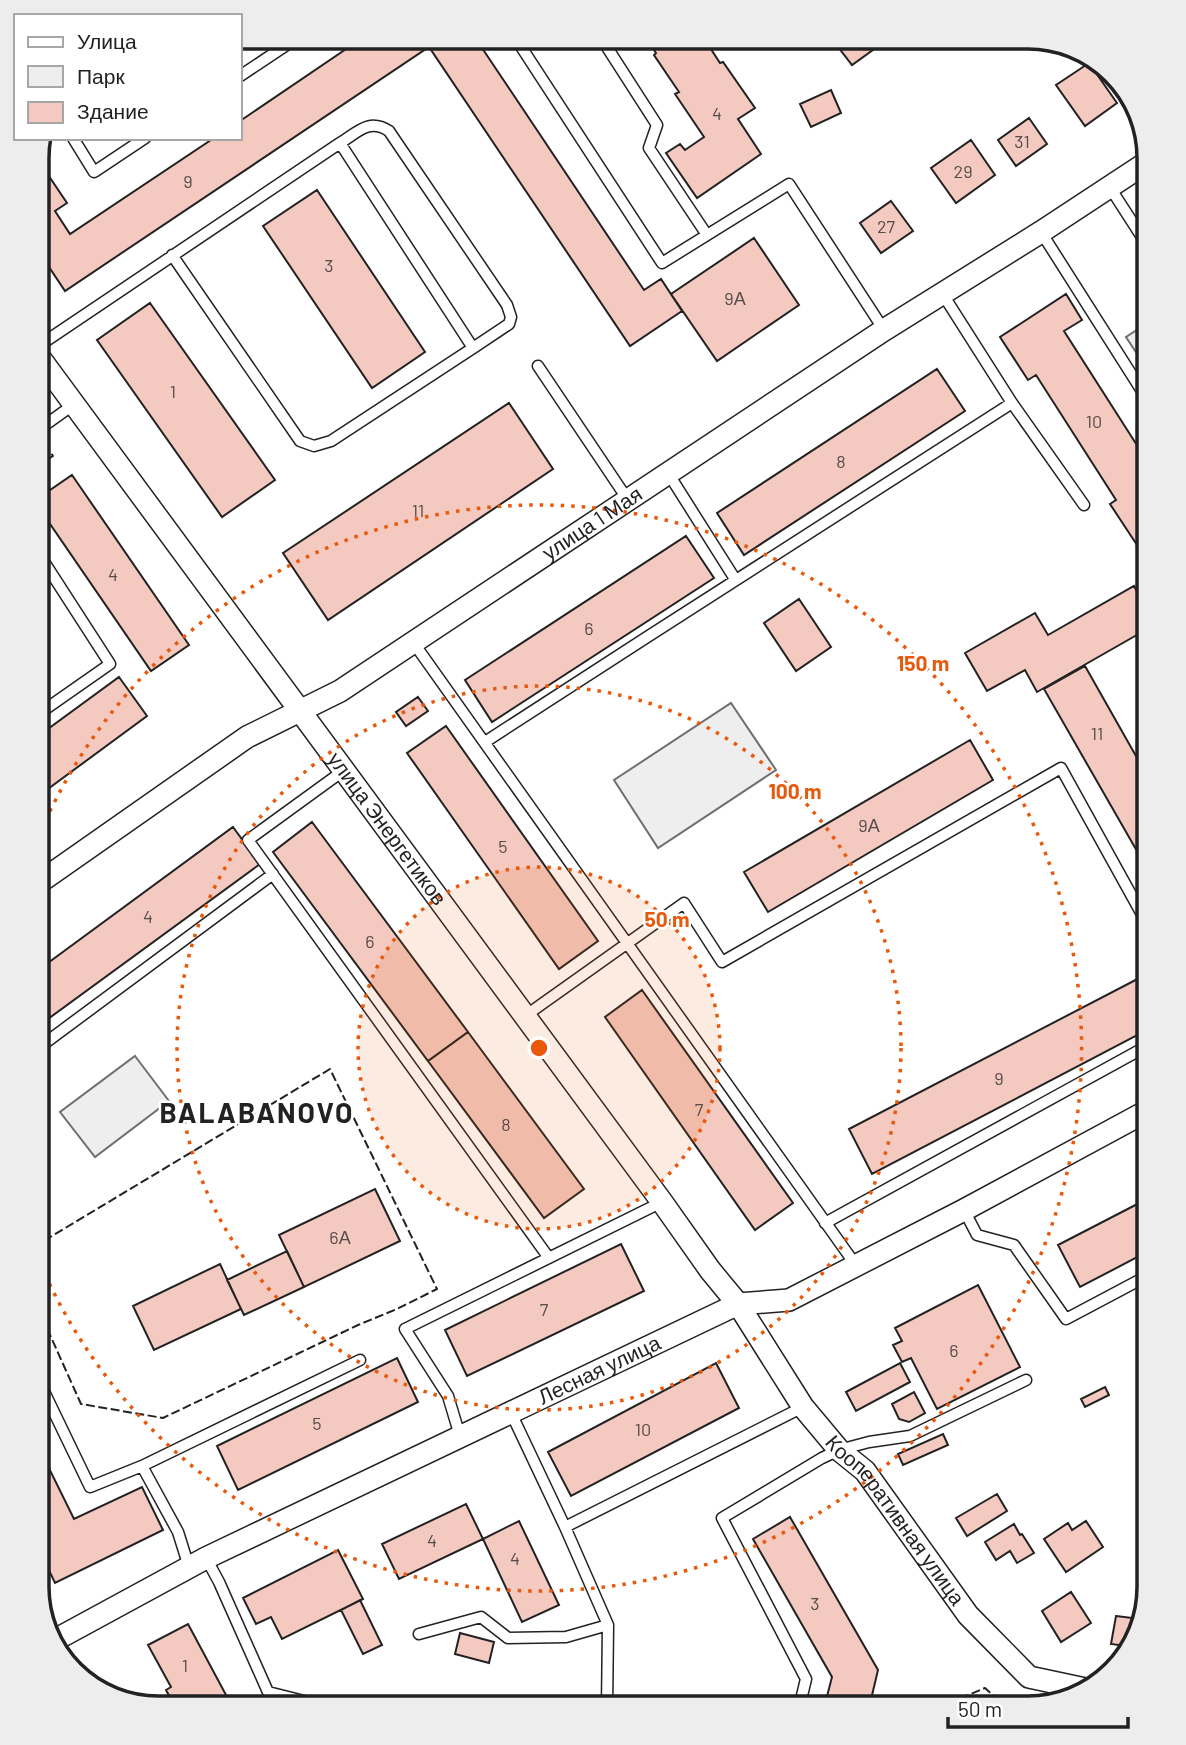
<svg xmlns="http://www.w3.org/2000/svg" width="1186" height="1745" font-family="Barlow,sans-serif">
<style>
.green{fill:#eee;stroke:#6f6f6f;stroke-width:2}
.building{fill:#f3c9c0;stroke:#222;stroke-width:2}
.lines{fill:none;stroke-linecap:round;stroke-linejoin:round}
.service-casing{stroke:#222;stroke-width:13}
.minor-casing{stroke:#222;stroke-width:24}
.service{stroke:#fff;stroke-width:10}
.minor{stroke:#fff;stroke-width:21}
.fence{stroke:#222;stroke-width:2;stroke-dasharray:9 3.5;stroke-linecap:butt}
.ring{fill:none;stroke:#e8590c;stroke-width:3.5;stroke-dasharray:3.5 7}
.labels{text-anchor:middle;stroke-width:5;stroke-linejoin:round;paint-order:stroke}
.number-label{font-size:18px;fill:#564c4a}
.street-label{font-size:21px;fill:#222;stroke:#fff}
.district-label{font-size:28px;font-weight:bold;letter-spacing:2px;fill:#222;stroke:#fff}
.rim{fill:none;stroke:#222;stroke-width:3.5}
.centre{fill:#e8590c;stroke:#fff;stroke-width:3.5}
.ring-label{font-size:21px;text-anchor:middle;font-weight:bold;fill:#e8590c;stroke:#fff;stroke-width:5;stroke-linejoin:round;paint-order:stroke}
</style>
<rect width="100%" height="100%" fill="#fff"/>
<path class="green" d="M1149 322V372L1126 337Z
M731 703 776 770 658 848 614 780Z
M135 1056 169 1101 95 1157 60 1112Z"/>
<path class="building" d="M832 39H871L877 47 852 65Z
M713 40 715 42 709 46 720 63 723 62 755 108 738 119 761 154 697 198 666 153 680 144 685 150 704 137 675 94 679 92 654 55 656 53 648 41Z
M478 42 644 290 661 279 682 311 630 346 429 47 65 291 37 249V160H38L67 203 55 211 70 234 214 138H240V121L355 43Z
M1089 63 1117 103 1085 126 1056 85Z
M831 90 841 113 811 127 800 104Z
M1029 118 1047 144 1016 166 998 140Z
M971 140 995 175 956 203 931 168Z
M317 190 425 352 372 388 263 226Z
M891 201 913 231 881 253 860 223Z
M754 238 799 305 717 361 671 294Z
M1066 294 1082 320 1064 331 1149 464V538L1137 545 1110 504 1116 500 1036 375 1028 380 1000 337Z
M150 303 275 480 222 517 97 340Z
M937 369 965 411 744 555 717 513Z
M509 403 553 469 328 620 283 553Z
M72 475 189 645 151 671 37 505V499Z
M686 536 714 578 492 722 465 680Z
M1134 586 1149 614V628L1037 692 1025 670 987 691 965 653 1035 613 1048 635Z
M799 599 831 647 796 671 764 623Z
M1085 666 1149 779V872L1044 689Z
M119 677 147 716 37 797V737Z
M418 697 428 711 406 726 396 712Z
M446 726 598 941 559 969 407 753Z
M970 740 993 780 768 912 744 872Z
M312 822 468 1032 428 1061 273 852Z
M233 827 260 864 37 1027V971Z
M1149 973V1029L872 1174 849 1129Z
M642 990 793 1203 755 1230 605 1017Z
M468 1032 584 1189 544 1218 428 1061Z
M375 1189 400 1241 304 1287 279 1235Z
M1149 1198V1251L1080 1287 1058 1245Z
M621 1244 644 1291 467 1376 445 1330Z
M287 1251 304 1287 244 1315 227 1280Z
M220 1264 241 1309 154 1350 133 1306Z
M978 1285 1020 1367 937 1409 911 1358 902 1362 893 1345 902 1341 895 1328Z
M397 1358 418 1402 238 1490 217 1446Z
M716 1363 739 1408 571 1496 548 1452Z
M900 1363 910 1382 856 1411 846 1392Z
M1105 1387 1109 1395 1085 1407 1081 1399Z
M914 1392 925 1413 909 1422 899 1419 892 1404Z
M37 1420 46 1439 37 1444 74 1519 142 1487 163 1530 55 1583 37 1545Z
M943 1434 948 1445 903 1465 898 1454Z
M997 1494 1007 1511 967 1536 956 1518Z
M466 1504 483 1539 399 1579 382 1544Z
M790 1517 878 1670 869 1708H824L832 1677 753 1539Z
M519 1521 559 1605 522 1622 483 1539Z
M1086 1521 1103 1547 1066 1572 1044 1539 1068 1523 1072 1530Z
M1014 1524 1020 1535 1022 1534 1034 1553 1017 1563 1010 1551 996 1560 985 1542Z
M338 1550 363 1599 282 1639 271 1617 256 1624 243 1598Z
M1071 1592 1091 1623 1061 1642 1042 1611Z
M360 1600 382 1645 363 1654 341 1610Z
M1116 1616 1141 1619 1133 1647 1111 1644Z
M188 1624 233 1708H176L166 1690 171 1687 148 1645Z
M460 1633 494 1642 489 1663 455 1654Z"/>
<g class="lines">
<defs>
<path id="service" d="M603 41 657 125 649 148 707 235
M518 42 662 263 789 184 884 330
M240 76 288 44
M73 138 94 172 145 138
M340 143C358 132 369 118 389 131L507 305 511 317 509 324 473 348
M1109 186 1149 248
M1041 232 1149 402
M942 293 1012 403 1084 505
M37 347 340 143 473 348 331 441 314 446 300 441 172 255
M538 366 628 500
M37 428 45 425 73 405
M668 473 735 579
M413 642 855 1264
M37 715 110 664 37 551
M485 742C660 628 836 516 1012 403
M343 771 248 840 549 1258
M525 1016 684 903 722 962 1061 768 1149 927
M37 1049 273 874
M964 1210 977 1235 1014 1245 1066 1319 1149 1275
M825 1223 1149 1045
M37 1377 90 1487 142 1466
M511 1413 565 1527 803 1407
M460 1436 448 1396 405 1329 662 1202
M565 1527 608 1625 607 1708
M206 1558 219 1582 268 1692 332 1708
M189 1567 178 1532 142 1466 360 1360
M419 1634 481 1617 508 1638 566 1637 608 1625
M799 1708 806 1679 722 1518 822 1458 839 1450 869 1442 910 1436 1026 1380"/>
<g id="minor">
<path id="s1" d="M37 354 662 1202 710 1270 738 1304 803 1407 839 1450 865 1471 968 1615 1029 1677 1090 1690"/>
<path id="s2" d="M37 884 247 737 340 691 884 330 1041 232 1149 161"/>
<path id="s3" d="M52 1643 55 1640 206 1558 738 1304 789 1300 964 1210 1149 1110"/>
</g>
</defs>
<use href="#service" class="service-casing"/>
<use href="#minor" class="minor-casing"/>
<use href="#service" class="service"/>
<use href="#minor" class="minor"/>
<path class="fence" d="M37 466 53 456 37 434
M37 676 46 671 37 657
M37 1299 49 1291 37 1268
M37 1306 81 1404 163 1418 358 1325 397 1309 437 1289 330 1069 37 1245
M937 1708 985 1688 1007 1708"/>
</g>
<circle cx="539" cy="1048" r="181" fill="#e8590c" fill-opacity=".12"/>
<g class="ring">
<circle cx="539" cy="1048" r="181"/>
<circle cx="539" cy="1048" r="362"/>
<path d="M37 840A543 543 0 1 1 37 1256"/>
</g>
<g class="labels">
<g class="number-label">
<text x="717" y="120">4</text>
<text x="1022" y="148">31</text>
<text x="963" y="178">29</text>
<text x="188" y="188">9</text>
<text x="886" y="233">27</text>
<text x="329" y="272">3</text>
<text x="735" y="305">9А</text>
<text x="173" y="398">1</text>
<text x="1094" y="428">10</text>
<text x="841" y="468">8</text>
<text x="418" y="517">11</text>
<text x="113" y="581">4</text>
<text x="589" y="635">6</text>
<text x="1097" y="740">11</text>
<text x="869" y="832">9А</text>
<text x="503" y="853">5</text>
<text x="148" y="923">4</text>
<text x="370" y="948">6</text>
<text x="999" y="1085">9</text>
<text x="699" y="1116">7</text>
<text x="506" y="1131">8</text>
<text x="340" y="1244">6А</text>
<text x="544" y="1316">7</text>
<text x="954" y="1357">6</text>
<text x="317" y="1430">5</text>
<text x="643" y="1436">10</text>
<text x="432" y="1547">4</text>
<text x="515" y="1565">4</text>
<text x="815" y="1610">3</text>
<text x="185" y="1672">1</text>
</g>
<g class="street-label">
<text dy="7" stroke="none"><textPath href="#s2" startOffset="663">улица 1 Мая</textPath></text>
<text dy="7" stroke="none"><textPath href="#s1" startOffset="590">улица Энергетиков</textPath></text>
<text dy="7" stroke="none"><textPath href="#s3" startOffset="612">Лесная улица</textPath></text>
<text dy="7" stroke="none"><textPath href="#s1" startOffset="1449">Кооперативная улица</textPath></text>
</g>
<g class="district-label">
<text x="257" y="1123">BALABANOVO</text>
</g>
</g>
<path d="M0 0H1186V1745H0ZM158 49H1028A109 109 0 0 1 1137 158V1587A109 109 0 0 1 1028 1696H158A109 109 0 0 1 49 1587V158A109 109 0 0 1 158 49Z" fill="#ededed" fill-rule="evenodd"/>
<path class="rim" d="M158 49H1028A109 109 0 0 1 1137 158V1587A109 109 0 0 1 1028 1696H158A109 109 0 0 1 49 1587V158A109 109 0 0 1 158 49Z"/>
<circle cx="539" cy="1048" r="10" class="centre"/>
<g class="ring-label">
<text x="923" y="671">150 m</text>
<text x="795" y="799">100 m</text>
<text x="667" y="927">50 m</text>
</g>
<rect x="14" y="14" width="228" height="126" fill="#ffffff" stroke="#a7a7a7" stroke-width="2"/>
<rect x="28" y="37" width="35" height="10" fill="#ffffff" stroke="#a7a7a7" stroke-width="2"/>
<text x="77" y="49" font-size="21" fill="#222222">Улица</text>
<rect x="28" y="66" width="35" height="21" fill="#eeeeee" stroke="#a7a7a7" stroke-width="2"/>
<text x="77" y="84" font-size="21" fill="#222222">Парк</text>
<rect x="28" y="102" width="35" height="21" fill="#f3c9c0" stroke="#a7a7a7" stroke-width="2"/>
<text x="77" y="119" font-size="21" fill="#222222">Здание</text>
<path d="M948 1717v10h180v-10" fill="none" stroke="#222222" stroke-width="3.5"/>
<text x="958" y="1717" font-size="21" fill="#222222" stroke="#ffffff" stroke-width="5" paint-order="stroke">50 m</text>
</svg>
